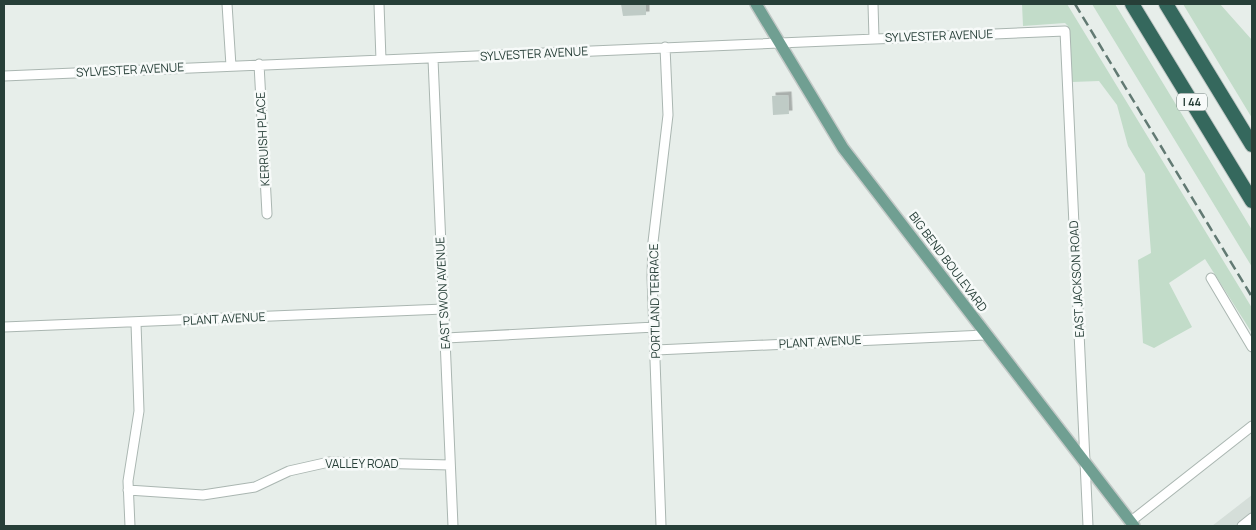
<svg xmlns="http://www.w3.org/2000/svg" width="1256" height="530" font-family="Manrope,sans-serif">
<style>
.built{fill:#d5ded9}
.green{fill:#c2dcc9}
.building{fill:#bfcbc6;filter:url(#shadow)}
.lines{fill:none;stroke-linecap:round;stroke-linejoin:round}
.minor-casing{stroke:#aab6b1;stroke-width:11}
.major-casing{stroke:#c3c9c7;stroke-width:14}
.highway-casing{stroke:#c3c9c7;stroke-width:16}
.minor{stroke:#fff;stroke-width:9}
.major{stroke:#709f92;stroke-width:11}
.highway{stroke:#35685d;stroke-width:14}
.rail{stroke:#627a73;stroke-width:2.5;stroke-dasharray:10 5;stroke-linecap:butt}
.labels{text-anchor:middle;stroke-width:5;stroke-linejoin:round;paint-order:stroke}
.shield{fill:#f7faf9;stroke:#657772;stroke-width:1}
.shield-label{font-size:11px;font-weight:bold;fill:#273f38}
.street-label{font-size:12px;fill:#273f38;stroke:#f7faf9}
</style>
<defs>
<filter id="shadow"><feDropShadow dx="3.5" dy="-3.5" stdDeviation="0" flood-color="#0004"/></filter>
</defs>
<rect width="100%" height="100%" fill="#e7eeea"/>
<path class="built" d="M1252 495V526H1212Z"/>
<path class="green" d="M1022 4H1067L1252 308V333L1205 259 1169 283 1192 327 1154 348 1143 343 1138 260 1151 253 1145 174 1128 146 1117 105 1099 81 1072 82 1068 26 1065 23 1023 26Z
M1092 4H1115L1252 230V267Z
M1183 4H1220L1252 40V118Z"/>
<path class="building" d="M621 4H646V15L623 16Z
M788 95 789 114 773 115 772 96Z"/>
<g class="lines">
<defs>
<path id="minor" d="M227 4 231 66
M379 4 381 60
M873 4 874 38
M433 59 453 526
M259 64 267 214
M4 76 1065 31 1088 526
M1211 278 1252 347
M4 327 444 309
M446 338 655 327
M656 350 985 335
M128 490 203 495 255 487 289 471 329 462 450 465
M1130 522 1252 426
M130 526 128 481 139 411 136 323
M661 526 652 277 653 242 668 115 665 47
M1242 526 1252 518"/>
<path id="major" d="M756 4 843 148 1134 526"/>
<path id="highway" d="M1132 4 1252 201
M1166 4 1252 145"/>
</defs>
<use href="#minor" class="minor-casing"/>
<use href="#major" class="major-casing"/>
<use href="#highway" class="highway-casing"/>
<use href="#minor" class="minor"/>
<use href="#major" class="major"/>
<use href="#highway" class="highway"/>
<path class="rail" d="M1075 4 1252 297"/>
</g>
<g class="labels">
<rect class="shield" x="1177" y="93.5" width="30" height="17" rx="4"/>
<g class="shield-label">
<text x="1192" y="106">I 44</text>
</g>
<g class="street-label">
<text transform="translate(939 36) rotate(-2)" y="4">SYLVESTER AVENUE</text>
<text transform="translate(534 54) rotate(-3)" y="4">SYLVESTER AVENUE</text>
<text transform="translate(130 70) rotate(-3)" y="4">SYLVESTER AVENUE</text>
<text transform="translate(263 139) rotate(-93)" y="4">KERRUISH PLACE</text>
<text transform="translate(948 262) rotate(53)" y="4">BIG BEND BOULEVARD</text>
<text transform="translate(1077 279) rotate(-93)" y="4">EAST JACKSON ROAD</text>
<text transform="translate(443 293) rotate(-93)" y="4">EAST SWON AVENUE</text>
<text transform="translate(655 301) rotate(-91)" y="4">PORTLAND TERRACE</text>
<text transform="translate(224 319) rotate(-3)" y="4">PLANT AVENUE</text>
<text transform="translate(820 342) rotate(-3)" y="4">PLANT AVENUE</text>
<text x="362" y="468">VALLEY ROAD</text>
</g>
</g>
<rect width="1256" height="530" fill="none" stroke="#273f38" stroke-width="10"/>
</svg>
